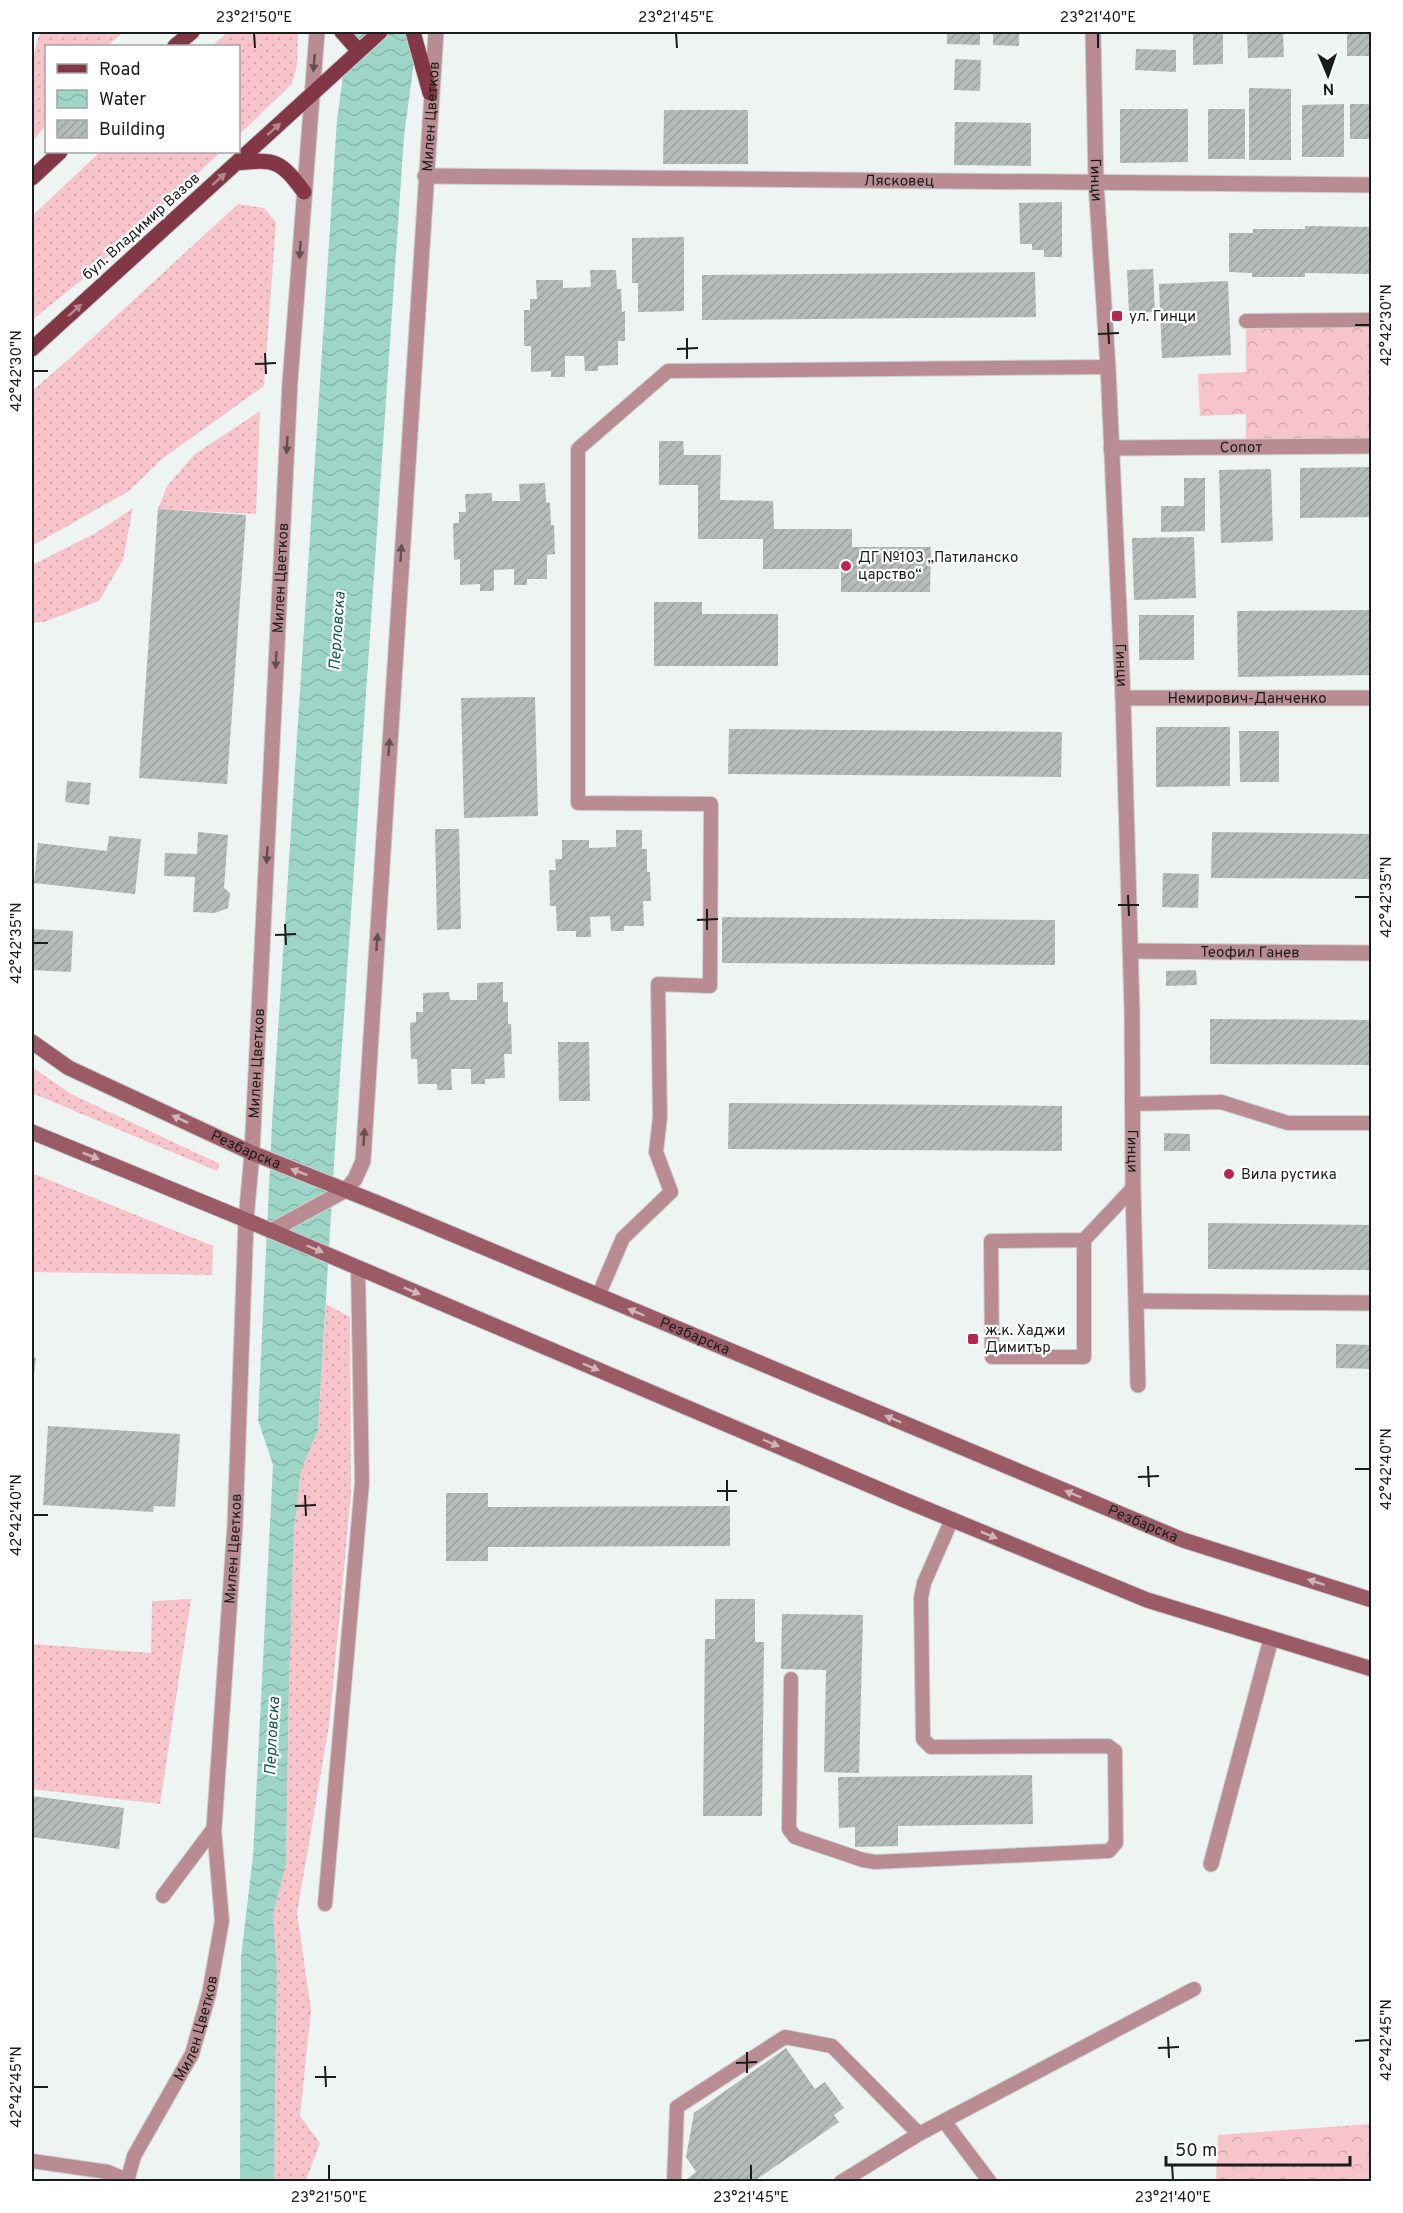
<svg xmlns="http://www.w3.org/2000/svg" width="1403" height="2213" font-family="Overpass,sans-serif">
<style>
.grass{fill:url(#grass-dots)}
.forest{fill:url(#forest-crowns)}
.water{fill:url(#water-waves)}
.building{fill:url(#building-hatch)}
.lines{fill:none;stroke-linecap:round;stroke-linejoin:round}
.lane-casing{stroke:#cbd2d0;stroke-width:16}
.street-casing{stroke:#cbd2d0;stroke-width:17}
.secondary-casing{stroke:#cbd2d0;stroke-width:17}
.primary-casing{stroke:#cbd2d0;stroke-width:17}
.lane{stroke:#b98c93;stroke-width:14}
.street{stroke:#b98c93;stroke-width:15}
.secondary{stroke:#9a5b66;stroke-width:15}
.primary{stroke:#813746;stroke-width:15}
.oneway{fill:#624f52}
.oneway2{fill:#b38790}
.oneway3{fill:#d2b5ba}
.ticks{fill:none;stroke:#1a1d1c;stroke-width:2}
.poi-dot{fill:#b62651;stroke:#fff;stroke-width:2}
.labels{text-anchor:middle;stroke-width:4.5;stroke-linejoin:round;paint-order:stroke}
.street-label{font-size:15px;fill:#1a1d1c;stroke:#fff}
.poi-label{font-size:15px;fill:#1a1d1c;stroke:#fff;text-anchor:start}
.water-label{font-size:16px;font-style:italic;fill:#105b4c;stroke:#fff}
.neatline{fill:none;stroke:#1a1d1c;stroke-width:2}
.ticks-label{font-size:15px;text-anchor:middle;fill:#1a1d1c}
</style>
<defs>
<pattern id="grass-dots" width="8" height="8" patternUnits="userSpaceOnUse" patternTransform="scale(1.5)"><rect width="8" height="8" fill="#f8c4cb"/><path d="M2 2h.1M6 6h.1" fill="none" stroke="#d4a8ae" stroke-width="1.8" stroke-linecap="round"/></pattern>
<pattern id="forest-crowns" width="20" height="18" patternUnits="userSpaceOnUse" patternTransform="scale(1.5)"><rect width="20" height="18" fill="#f8c4cb"/><path d="M2 6a3 3 0 1 1 6 0M12 15a3 3 0 1 1 6 0" fill="none" stroke="#d4a8ae"/></pattern>
<pattern id="water-waves" width="16" height="10" patternUnits="userSpaceOnUse" patternTransform="scale(1.5)"><rect width="16" height="10" fill="#9dd6c6"/><path d="M0 5q4-4 8 0t8 0" fill="none" stroke="#87b7aa"/></pattern>
<pattern id="building-hatch" width="6" height="6" patternUnits="userSpaceOnUse" patternTransform="scale(1.5)"><rect width="6" height="6" fill="#b4bbb9"/><path d="M-1 1l2-2M0 6l6-6M5 7l2-2" fill="none" stroke="#9aa09e"/></pattern>
</defs>
<rect width="100%" height="100%" fill="#edf4f2"/>
<path class="grass" d="M40 32H124L107 46H46V125L32 142V60Z
M228 32H298L297 65 292 84 239 135 238 46H212Z
M100 152H221L88 275 32 320V216Z
M238 204 264 208 276 222 264 386 162 459 129 491 32 546V391L77 352Z
M260 411 256 514 158 509 167 486 195 454Z
M133 508 123 560 99 601 44 622 32 623V565L96 533Z
M32 1067 71 1094 220 1164 217 1171 32 1093Z
M32 1173 213 1246 212 1275 32 1272Z
M326 1304 350 1317 351 1495 329 1726 297 1913 311 2010 300 2116 320 2143 306 2181H274L277 1970 273 1914 286 1865 289 1685 294 1531 301 1471 318 1430Z
M191 1599 160 1804 32 1789V1644L151 1653 152 1601Z"/>
<path class="forest" d="M1371 320V446L1246 447V414L1200 416 1198 374 1246 372V321Z
M1371 2124V2181H1216L1218 2135Z"/>
<path class="water" d="M349 32H418L404 136 335 1148 318 1430 301 1471 294 1531 289 1685 286 1865 273 1914 277 1970 274 2181 240 2182 241 1957 253 1856 273 1465 258 1420 272 1123 337 120Z"/>
<path class="building" d="M947 32H980V45L947 44Z
M993 32H1019V46L993 45Z
M1193 32H1223V64L1193 65Z
M1247 32H1283L1284 57 1248 58Z
M1347 32H1372V56H1347Z
M1136 49 1176 50V72L1135 70Z
M955 59 981 60 980 91 954 90Z
M1249 88 1291 89V160H1249Z
M1344 104V157H1302V105Z
M1350 104H1372V139H1350Z
M1120 109H1188V162L1120 163Z
M1208 109H1245V159H1208Z
M664 110H748V164H663Z
M955 122 1031 123V166L954 165Z
M1062 202V257H1044V250H1032V244H1020L1019 203Z
M1305 226 1372 227V274L1305 273V277H1252V273L1229 272V233H1253V229H1305Z
M684 237V311L638 312V283H632V238Z
M1153 269 1155 312 1129 313 1127 270Z
M590 270H616L617 289H621L622 312 625 311V341H618V365L598 366V371H585L584 356H565V377H551V371L531 372V346H524V310H530V299H537L536 280H563V288L591 287Z
M1035 272 1036 317 702 320V275Z
M1228 281 1231 355 1162 358 1159 284Z
M659 441H683L684 455H721L720 500 773 501 774 529H852V547H931L930 592H841V569H763V539H698V485H659Z
M1372 467V517L1300 518V468Z
M1271 469 1273 541 1221 543 1219 470Z
M1184 478H1205V531L1161 532V506H1184Z
M545 483 546 502 550 503 551 525H554L555 554 547 555V579H527V585H514V569L494 570V591H480V584L460 585V559L454 560 453 523H459V512H466L465 494 492 493V501H520L519 484Z
M158 509 246 515 227 784 139 778Z
M1194 537 1196 598 1134 600 1132 538Z
M654 602H702V614H778V666H654Z
M1372 610V675L1238 677 1237 611Z
M1139 615H1194V660H1139Z
M535 697 538 816 464 818 461 698Z
M1156 727H1230V786L1156 787Z
M729 729 1062 732 1061 777 728 774Z
M1239 731H1279V782H1240Z
M67 781 91 783 89 805 65 802Z
M435 829H459L461 929 437 930Z
M616 830H642V849H647V872H650L651 901H643L644 926H624V931H611L610 916 590 917 591 937H576V931H557L556 906H550L549 870H556L555 859H562V840H589V848L616 847Z
M198 832 228 835 224 888 230 893 228 908 215 913 193 912 195 877 164 876 165 853 197 854Z
M1212 832 1372 834V879L1211 878Z
M109 836 141 839 135 894 34 883 38 843 107 851Z
M1163 873 1199 874 1198 908 1162 907Z
M722 917 1055 920V965L722 963Z
M32 929 73 931 71 972 32 970Z
M1196 970 1197 985 1166 986V971Z
M503 982V1002H508V1024H511L512 1054H504L505 1078 485 1079V1084H471V1069H451L452 1090H437V1084H418L417 1059H411L410 1023 416 1022V1012H423V993L449 992 450 1000H477V983Z
M1210 1019 1372 1020V1065L1210 1064Z
M558 1042H589L590 1101H559Z
M729 1103 1062 1106V1151L728 1149Z
M1164 1133 1190 1134V1151H1164Z
M1208 1223 1372 1225V1270L1208 1269Z
M1336 1344 1372 1345V1369L1336 1368Z
M32 1357 36 1358 33 1381H32Z
M48 1426 180 1434 175 1507 154 1506 153 1512 43 1505Z
M446 1493H488V1507L730 1506V1546L488 1547V1561H446Z
M715 1599H755V1642H764L762 1816H703L705 1639H715Z
M782 1614 863 1615 859 1773 824 1772 826 1670 781 1669Z
M1032 1775 1033 1824 898 1826V1846L855 1847V1827L839 1828 838 1777Z
M32 1796 124 1808 119 1849 32 1837Z
M786 2048 815 2089 825 2082 844 2108 834 2115 839 2122 753 2182H683L696 2172 686 2157 694 2113Z"/>
<g class="lines">
<defs>
<g id="lane">
<path d="M1246 321 1372 320"/>
<path d="M1133 1104 1221 1102 1288 1123H1372"/>
<path d="M1084 1240 991 1241 992 1357H1084V1240L1133 1188"/>
<path d="M598 1296 623 1238 671 1192 656 1152 660 1117 658 984 710 986 711 804 578 803V449L668 371 1108 367"/>
<path d="M791 1679 789 1829 795 1837 863 1860 875 1862 1109 1851 1116 1843 1115 1751 1108 1746 931 1747 923 1739 921 1598 924 1583 952 1519"/>
<path d="M163 1896 214 1828"/>
<path d="M325 1904 362 1483 358 1268"/>
<path d="M944 2121 990 2182"/>
<path d="M32 2161 108 2172 127 2180"/>
<path id="s1" d="M127 2182 134 2156 192 2054 209 1994 222 1921 214 1828"/>
<path d="M674 2182 677 2107 785 2037 832 2046 919 2134"/>
<path d="M841 2182 919 2134 1194 1989"/>
</g>
<g id="street">
<path id="s2" d="M1093 32 1096 183 1108 367 1123 698 1132 1010 1133 1188 1138 1385"/>
<path id="s3" d="M425 176 1372 185"/>
<path id="s4" d="M1111 448 1372 446"/>
<path id="s5" d="M1123 698H1372"/>
<path id="s6" d="M1130 951 1372 953"/>
<path id="s7" d="M271 1231 346 1190 355 1179 363 1161 436 32"/>
<path d="M1137 1301 1372 1303"/>
<path id="s8" d="M214 1828 235 1525 246 1220 252 1153 290 382 317 32"/>
<path d="M1211 1864 1271 1639"/>
</g>
<g id="secondary">
<path id="s9" d="M32 1042 69 1068 252 1153 380 1204 1183 1540 1372 1600"/>
<path d="M32 1132 246 1220 902 1499 1147 1600 1372 1669"/>
</g>
<path id="primary" d="M342 32 359 51
M413 32 430 93
M175 46 192 32
M236 163C276 159 280 160 304 192
M32 178 60 152
M32 349 380 32"/>
</defs>
<use href="#lane" class="lane-casing"/>
<use href="#street" class="street-casing"/>
<use href="#secondary" class="secondary-casing"/>
<use href="#primary" class="primary-casing"/>
<use href="#lane" class="lane"/>
<use href="#street" class="street"/>
<use href="#secondary" class="secondary"/>
<use href="#primary" class="primary"/>
</g>
<defs><path id="oneway-solid" d="M-6-.8H1V-3.2L6.5 0L1 3.2V.8H-6Z" transform="scale(1.5)"/></defs>
<g class="oneway">
<use href="#oneway-solid" transform="translate(314 63) rotate(95)"/>
<use href="#oneway-solid" transform="translate(300 250) rotate(94)"/>
<use href="#oneway-solid" transform="translate(287 445) rotate(93)"/>
<use href="#oneway-solid" transform="translate(401 553) rotate(-86)"/>
<use href="#oneway-solid" transform="translate(276 660) rotate(93)"/>
<use href="#oneway-solid" transform="translate(389 747) rotate(-86)"/>
<use href="#oneway-solid" transform="translate(267 855) rotate(93)"/>
<use href="#oneway-solid" transform="translate(377 942) rotate(-86)"/>
<use href="#oneway-solid" transform="translate(364 1137) rotate(-86)"/>
</g>
<g class="oneway2">
<use href="#oneway-solid" transform="translate(274 129) rotate(-42)"/>
<use href="#oneway-solid" transform="translate(219 179) rotate(-42)"/>
<use href="#oneway-solid" transform="translate(75 310) rotate(-42)"/>
</g>
<g class="oneway3">
<use href="#oneway-solid" transform="translate(180 1119) rotate(-155)"/>
<use href="#oneway-solid" transform="translate(91 1156) rotate(22)"/>
<use href="#oneway-solid" transform="translate(299 1172) rotate(-159)"/>
<use href="#oneway-solid" transform="translate(315 1249) rotate(23)"/>
<use href="#oneway-solid" transform="translate(412 1291) rotate(23)"/>
<use href="#oneway-solid" transform="translate(636 1312) rotate(-157)"/>
<use href="#oneway-solid" transform="translate(591 1367) rotate(23)"/>
<use href="#oneway-solid" transform="translate(893 1419) rotate(-157)"/>
<use href="#oneway-solid" transform="translate(771 1443) rotate(23)"/>
<use href="#oneway-solid" transform="translate(1073 1494) rotate(-157)"/>
<use href="#oneway-solid" transform="translate(989 1535) rotate(22)"/>
<use href="#oneway-solid" transform="translate(1316 1582) rotate(-162)"/>
</g>
<path class="ticks" d="M254 33 255 48M676 33 677 48M1098 33V48M1108 323 1109 344M1355 325H1370M1098 334 1119 333M687 338V359M677 349 698 348M265 353 266 374M255 364 276 363M33 371H48M1128 895 1129 916M1355 897H1370M1118 905H1139M707 909V930M697 920 718 919M285 924 286 945M275 935 296 934M33 943H48M1148 1466 1149 1487M1355 1469H1370M1138 1477 1159 1476M727 1480V1501M717 1491H737M305 1495 306 1516M295 1506 316 1505M33 1515H48M1168 2037 1169 2058M1355 2041 1370 2040M1158 2048 1179 2047M747 2052V2073M736 2063 757 2062M325 2066 326 2087M315 2077H336M33 2087H48M329 2165V2180M751 2165V2180M1172 2165 1173 2180"/>
<g class="poi-dot">
<rect x="1111" y="310" width="12" height="12" rx="3"/>
<circle cx="846" cy="566" r="6"/>
<circle cx="1229" cy="1174" r="6"/>
<rect x="967" y="1333" width="12" height="12" rx="3"/>
</g>
<g class="labels">
<g class="street-label">
<text dy="5" stroke="none"><textPath href="#s7" startOffset="1166">Милен Цветков</textPath></text>
<text dy="5" stroke="none"><textPath href="#s3" startOffset="474">Лясковец</textPath></text>
<text dy="5" stroke="none"><textPath href="#s2" startOffset="148">Гинци</textPath></text>
<text transform="translate(141 226) rotate(-42)" y="5">бул. Владимир Вазов</text>
<text dy="5" stroke="none"><textPath href="#s4" startOffset="130">Сопот</textPath></text>
<text dy="5" stroke="none"><textPath href="#s8" startOffset="1252">Милен Цветков</textPath></text>
<text dy="5" stroke="none"><textPath href="#s2" startOffset="634">Гинци</textPath></text>
<text dy="5" stroke="none"><textPath href="#s5" startOffset="124">Немирович-Данченко</textPath></text>
<text dy="5" stroke="none"><textPath href="#s6" startOffset="120">Теофил Ганев</textPath></text>
<text dy="5" stroke="none"><textPath href="#s8" startOffset="766">Милен Цветков</textPath></text>
<text dy="5" stroke="none"><textPath href="#s9" startOffset="240">Резбарска</textPath></text>
<text dy="5" stroke="none"><textPath href="#s2" startOffset="1120">Гинци</textPath></text>
<text dy="5" stroke="none"><textPath href="#s9" startOffset="726">Резбарска</textPath></text>
<text dy="5" stroke="none"><textPath href="#s9" startOffset="1212">Резбарска</textPath></text>
<text dy="5" stroke="none"><textPath href="#s8" startOffset="280">Милен Цветков</textPath></text>
<text dy="5" stroke="none"><textPath href="#s1" startOffset="170">Милен Цветков</textPath></text>
</g>
<g class="poi-label">
<text x="1129" y="321">ул. Гинци</text>
<text x="858" y="562">ДГ №103 „Патиланско<tspan x="858" dy="17">царство“</tspan></text>
<text x="1241" y="1179">Вила рустика</text>
<text x="985" y="1335">ж.к. Хаджи<tspan x="985" dy="17">Димитър</tspan></text>
</g>
<g class="water-label">
<text transform="translate(336 631) rotate(-86)" y="6">Перловска</text>
<text transform="translate(271 1736) rotate(-87)" y="6">Перловска</text>
</g>
</g>
<rect width="1403" height="2213" fill="none" stroke="#ffffff" stroke-width="66"/>
<rect x="45" y="45" width="195" height="108" fill="#ffffff" stroke="#a3a5a4" stroke-width="1.5"/>
<rect x="57" y="64" width="30" height="9" fill="#813746" stroke="#a3a5a4" stroke-width="1.5"/>
<text x="99" y="75" font-size="18" fill="#1a1d1c">Road</text>
<rect x="57" y="90" width="30" height="18" fill="url(#water-waves)" stroke="#a3a5a4" stroke-width="1.5"/>
<text x="99" y="105" font-size="18" fill="#1a1d1c">Water</text>
<rect x="57" y="120" width="30" height="18" fill="url(#building-hatch)" stroke="#a3a5a4" stroke-width="1.5"/>
<text x="99" y="135" font-size="18" fill="#1a1d1c">Building</text>
<g transform="translate(1328 75) rotate(178)" stroke="#ffffff" stroke-width="4.5" paint-order="stroke">
<path d="M0-4.5L10 22L0 15L-10 22Z" fill="#1a1d1c"/>
<text y="-9" font-size="16" font-weight="bold" text-anchor="middle" fill="#1a1d1c">N</text>
</g>
<path d="M1166 2156v9h184v-9" fill="none" stroke="#1a1d1c" stroke-width="3"/>
<text x="1175" y="2156" font-size="18" fill="#1a1d1c" stroke="#ffffff" stroke-width="4.5" paint-order="stroke">50 m</text>
<rect x="33" y="33" width="1337" height="2147" class="neatline"/>
<g class="ticks-label">
<text x="254" y="22">23°21'50"E</text>
<text x="676" y="22">23°21'45"E</text>
<text x="1098" y="22">23°21'40"E</text>
<text transform="translate(1386 325) rotate(-90)" y="5">42°42'30"N</text>
<text transform="translate(16 371) rotate(-90)" y="5">42°42'30"N</text>
<text transform="translate(1386 897) rotate(-90)" y="5">42°42'35"N</text>
<text transform="translate(16 943) rotate(-90)" y="5">42°42'35"N</text>
<text transform="translate(1386 1469) rotate(-90)" y="5">42°42'40"N</text>
<text transform="translate(16 1515) rotate(-90)" y="5">42°42'40"N</text>
<text transform="translate(1386 2040) rotate(-90)" y="5">42°42'45"N</text>
<text transform="translate(16 2087) rotate(-90)" y="5">42°42'45"N</text>
<text x="329" y="2202">23°21'50"E</text>
<text x="751" y="2202">23°21'45"E</text>
<text x="1173" y="2202">23°21'40"E</text>
</g>
</svg>
